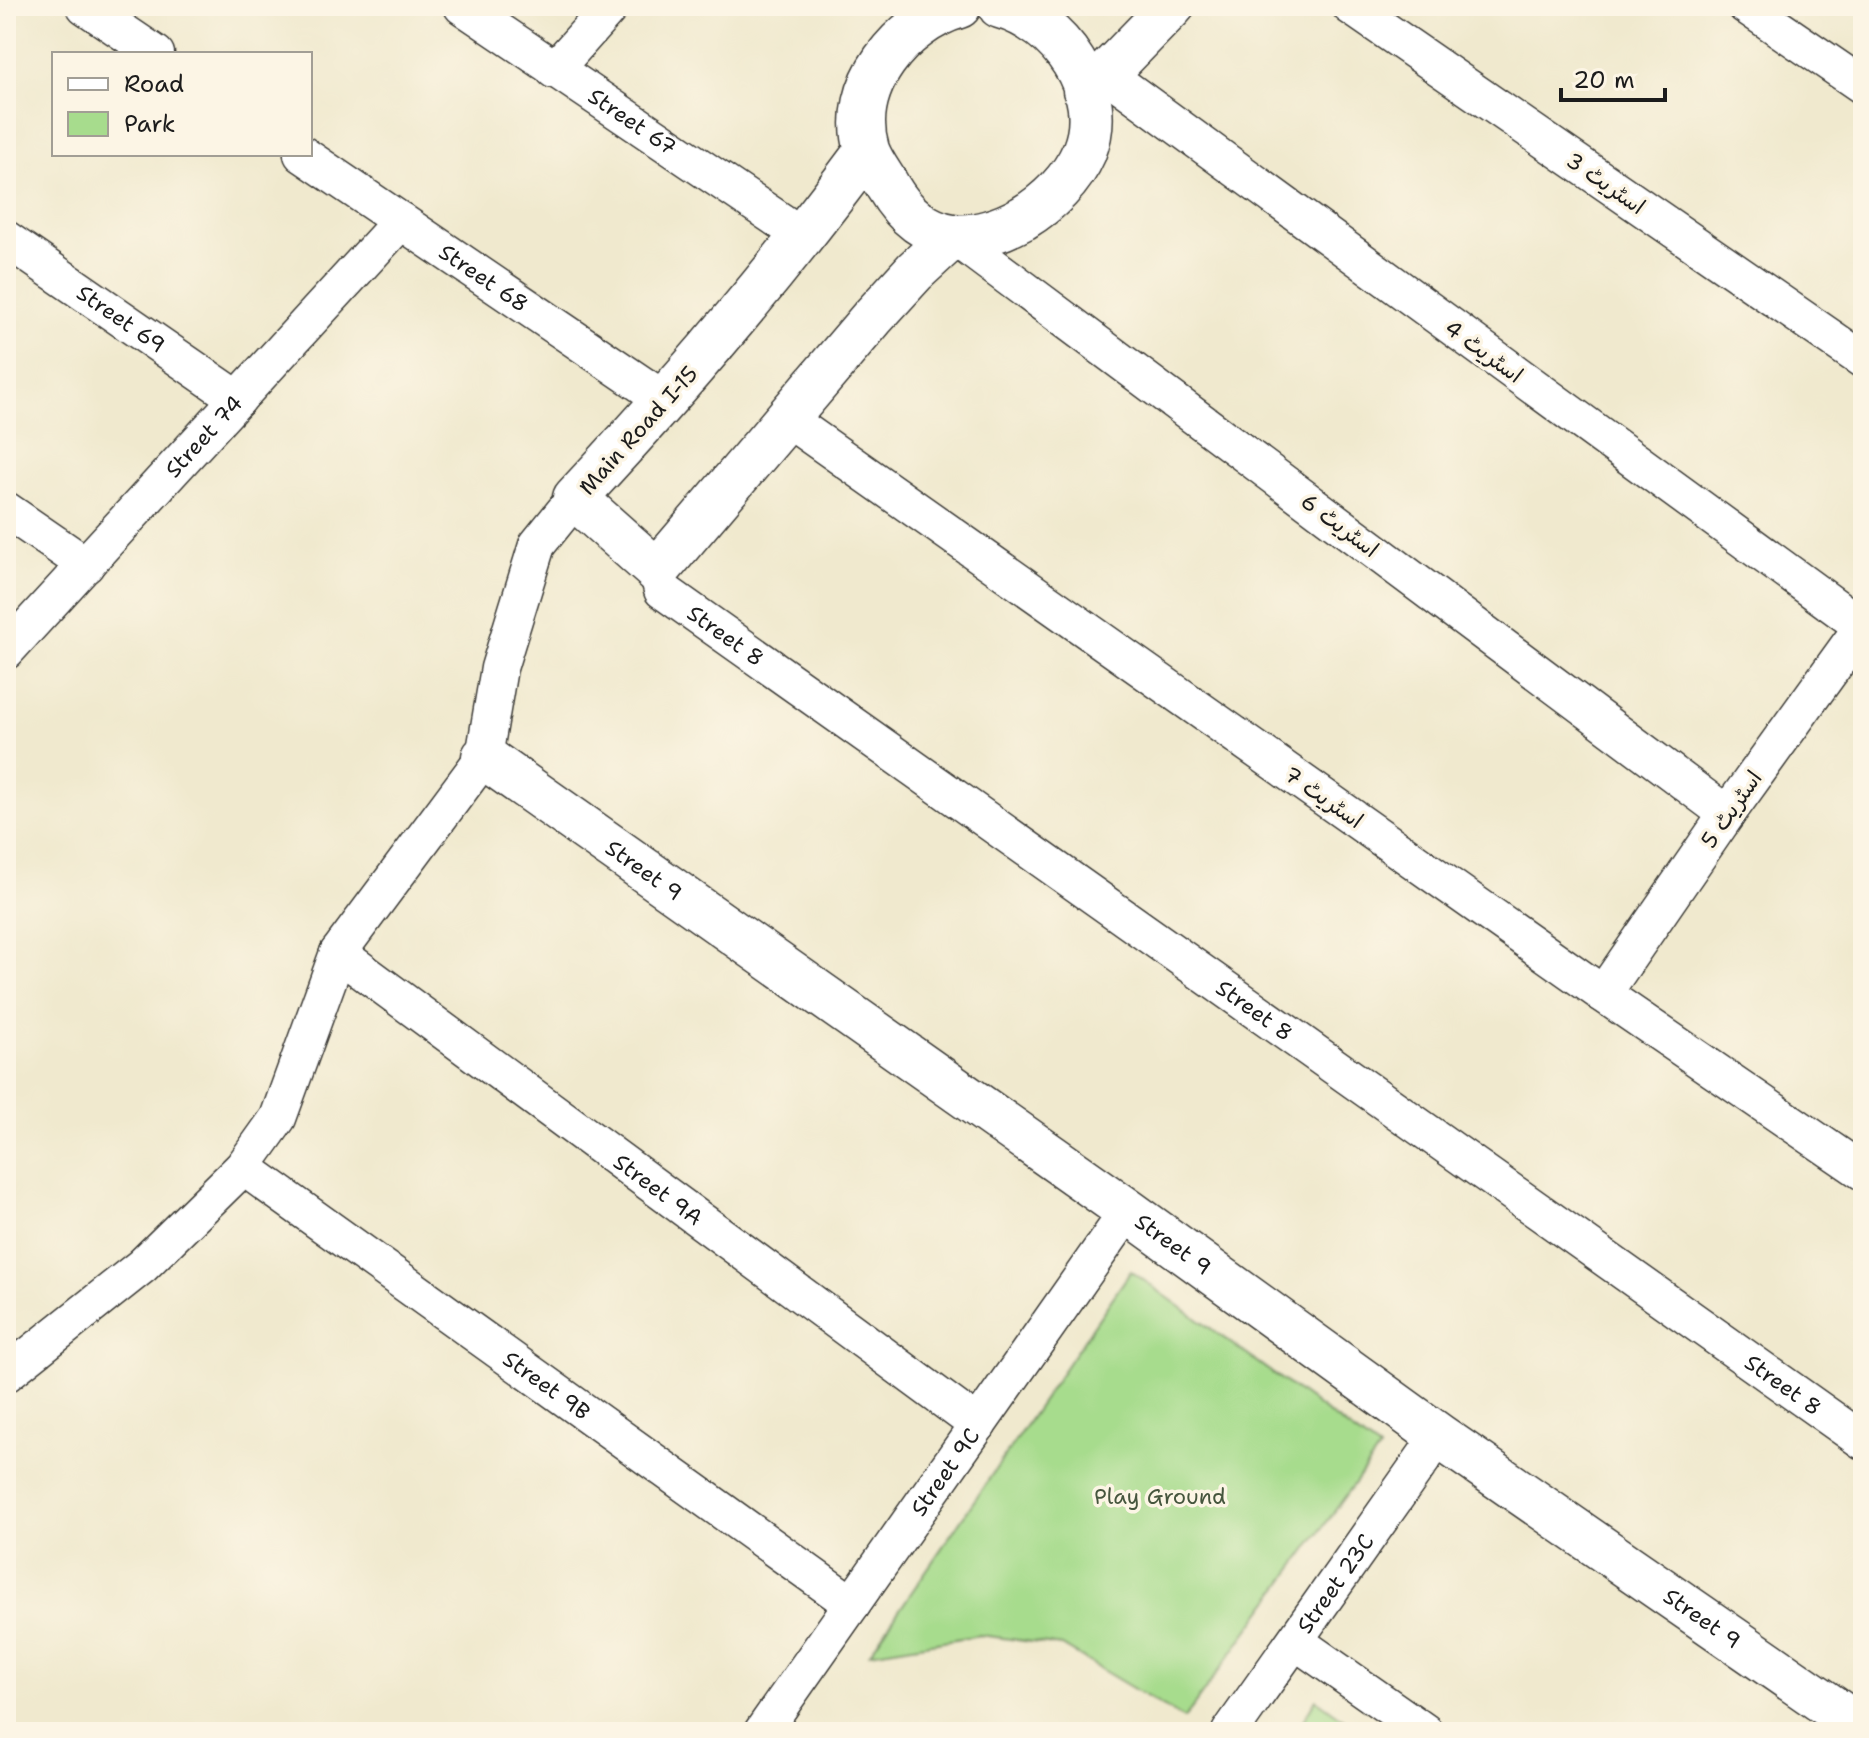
<svg xmlns="http://www.w3.org/2000/svg" width="1869" height="1738" font-family="'Shantell Sans','Playpen Sans Arabic',sans-serif">
<style>
.green{fill:#a7dc8d;stroke:#627c54;stroke-width:2}
.lines{fill:none;stroke-linecap:round;stroke-linejoin:round}
.minor-casing{stroke:#3c3b37;stroke-width:39}
.tertiary-casing{stroke:#3c3b37;stroke-width:47}
.secondary-casing{stroke:#3c3b37;stroke-width:47}
.minor{stroke:#fff;stroke-width:36}
.tertiary{stroke:#fff;stroke-width:44}
.secondary{stroke:#fff;stroke-width:44}
.labels{text-anchor:middle;stroke-width:7;stroke-linejoin:round;paint-order:stroke}
.street-label{font-size:22px;fill:#1c1c1c;stroke:#fcf5e5}
.park-label{font-size:22px;fill:#46563e;stroke:#fcf5e5}
</style>
<rect width="100%" height="100%" fill="#fcf5e5"/>
<filter id="ink" filterUnits="userSpaceOnUse"><feTurbulence type="fractalNoise" baseFrequency=".0125" numOctaves="2"/><feDisplacementMap in="SourceGraphic" scale="16" xChannelSelector="R" yChannelSelector="G"/><feConvolveMatrix kernelMatrix="1 2 1 2 8 2 1 2 1" color-interpolation-filters="sRGB"/></filter>
<filter id="wash" filterUnits="userSpaceOnUse"><feTurbulence type="fractalNoise" baseFrequency=".006" numOctaves="4" result="noise"/><feDisplacementMap in="SourceGraphic" scale="32" xChannelSelector="R" yChannelSelector="G"/><feGaussianBlur stdDeviation="1.8" result="paint"/><feColorMatrix in="noise" values="0 0 0 0 0 0 0 0 0 0 0 0 0 0 0 0 0 1.4 0 .05"/><feComposite in="paint" operator="in"/></filter>
<g filter="url(#wash)">
<rect width="100%" height="100%" fill="#f0e9ce"/>
<path class="green" d="M1131 1271 1379 1450 1184 1719 1062 1646 980 1635 870 1653Z
M1316 1699 1362 1732H1296Z"/>
</g>
<g filter="url(#ink)">
<g class="lines">
<defs>
<g id="minor">
<path d="M85 6 156 54"/>
<path id="s1" d="M462 6 804 237"/>
<path d="M1350 6 1863 360"/>
<path d="M1746 6 1863 86"/>
<path d="M554 70 611 6"/>
<path d="M1106 74 1863 627"/>
<path id="s2" d="M302 154 666 401"/>
<path d="M953 236 1727 814"/>
<path id="s3" d="M6 239 238 399"/>
<path d="M786 418 1603 994 1863 1172"/>
<path d="M6 510 86 565"/>
<path id="s4" d="M657 571 662 590 1863 1441"/>
<path id="s5" d="M6 651 401 221"/>
<path id="s6" d="M338 953 978 1425"/>
<path d="M1603 994 1727 814 1862 627"/>
<path id="s7" d="M243 1167 852 1604"/>
<path d="M6 1374 142 1266 243 1167 278 1118 338 953 484 757 499 668 537 545 575 498"/>
<path d="M1295 1641 1425 1732"/>
<path id="s8" d="M762 1732 1128 1211"/>
<path id="s9" d="M1230 1732 1439 1436"/>
</g>
<g id="tertiary">
<path id="s10" d="M484 757 1128 1211 1439 1436 1863 1729"/>
</g>
<path id="secondary" d="M959 6C902 23 848 86 867 150 871 162 881 175 888 187 902 211 923 232 953 236 976 239 1003 229 1023 218 1048 203 1072 180 1084 152 1109 91 1059 22 1000 6
M1085 90 1106 74 1172 6
M867 151C777 273 679 387 575 498L657 571 872 318 915 271 953 236"/>
</defs>
<use href="#minor" class="minor-casing"/>
<use href="#tertiary" class="tertiary-casing"/>
<use href="#secondary" class="secondary-casing"/>
<use href="#minor" class="minor"/>
<use href="#tertiary" class="tertiary"/>
<use href="#secondary" class="secondary"/>
</g>
</g>
<g class="labels">
<g class="street-label">
<text dy="8" stroke="none"><textPath href="#s1" startOffset="206">Street 67</textPath></text>
<text transform="translate(1606 183) rotate(35)" y="8">اسٹریٹ 3</text>
<text dy="8" stroke="none"><textPath href="#s2" startOffset="220">Street 68</textPath></text>
<text dy="8" stroke="none"><textPath href="#s3" startOffset="140">Street 69</textPath></text>
<text transform="translate(1484 351) rotate(36)" y="8">اسٹریٹ 4</text>
<text transform="translate(638 430) rotate(-48)" y="8">Main Road I-15</text>
<text dy="8" stroke="none"><textPath href="#s5" startOffset="292">Street 74</textPath></text>
<text transform="translate(1340 525) rotate(37)" y="8">اسٹریٹ 6</text>
<text dy="8" stroke="none"><textPath href="#s4" startOffset="98">Street 8</textPath></text>
<text transform="translate(1324 797) rotate(35)" y="8">اسٹریٹ 7</text>
<text transform="translate(1731 809) rotate(-55)" y="8">اسٹریٹ 5</text>
<text dy="8" stroke="none"><textPath href="#s10" startOffset="196">Street 9</textPath></text>
<text dy="8" stroke="none"><textPath href="#s4" startOffset="746">Street 8</textPath></text>
<text dy="8" stroke="none"><textPath href="#s6" startOffset="398">Street 9A</textPath></text>
<text dy="8" stroke="none"><textPath href="#s10" startOffset="844">Street 9</textPath></text>
<text dy="8" stroke="none"><textPath href="#s7" startOffset="374">Street 9B</textPath></text>
<text dy="8" stroke="none"><textPath href="#s4" startOffset="1394">Street 8</textPath></text>
<text dy="8" stroke="none"><textPath href="#s8" startOffset="318">Street 9C</textPath></text>
<text dy="8" stroke="none"><textPath href="#s9" startOffset="182">Street 23C</textPath></text>
<text dy="8" stroke="none"><textPath href="#s10" startOffset="1492">Street 9</textPath></text>
</g>
<g class="park-label">
<text x="1160" y="1504">Play Ground</text>
</g>
</g>
<rect width="1869" height="1738" fill="none" stroke="#fcf5e5" stroke-width="32"/>
<rect x="52" y="52" width="260" height="104" fill="#fcf5e5" stroke="#a29e95" stroke-width="2"/>
<rect x="68" y="78" width="40" height="12" fill="#ffffff" stroke="#a29e95" stroke-width="2"/>
<text x="124" y="92" font-size="24" fill="#1c1c1c">Road</text>
<rect x="68" y="112" width="40" height="24" fill="#a7dc8d" stroke="#a29e95" stroke-width="2"/>
<text x="124" y="132" font-size="24" fill="#1c1c1c">Park</text>
<path d="M1561 88v12h104v-12" fill="none" stroke="#1c1c1c" stroke-width="4"/>
<text x="1573" y="88" font-size="24" fill="#1c1c1c" stroke="#fcf5e5" stroke-width="6" paint-order="stroke">20 m</text>
</svg>
